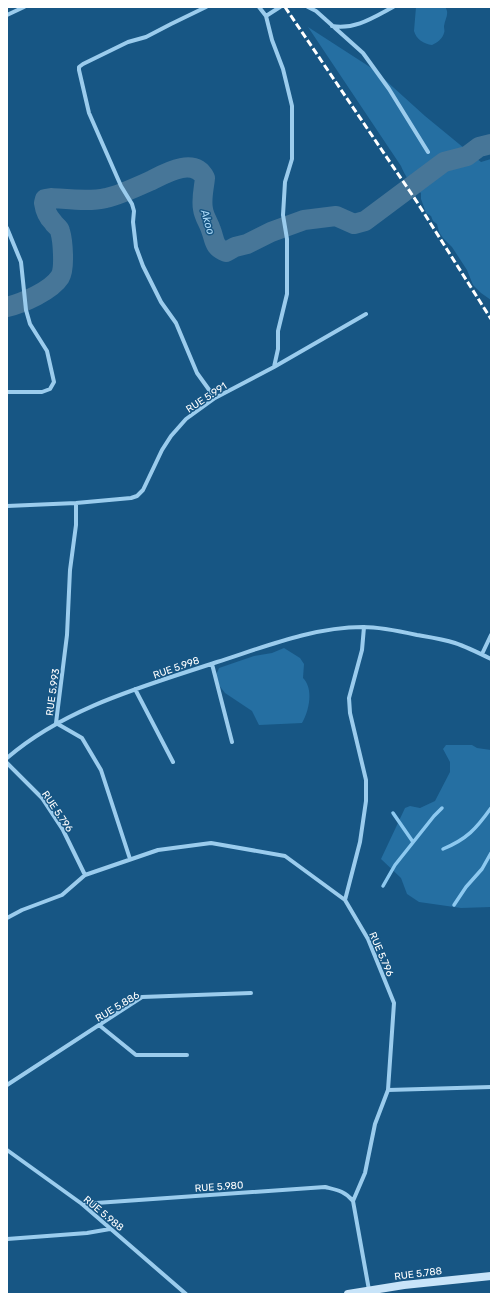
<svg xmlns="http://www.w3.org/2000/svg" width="498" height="1301" font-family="Rubik,sans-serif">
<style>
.green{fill:#256fa2}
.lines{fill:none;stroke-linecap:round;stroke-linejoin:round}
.stream{stroke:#8dc9f0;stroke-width:3.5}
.river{stroke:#477698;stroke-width:20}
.street{stroke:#9bcced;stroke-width:4}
.secondary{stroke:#c8e4f9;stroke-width:8}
.rail{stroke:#fff;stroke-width:3;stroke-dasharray:7 3;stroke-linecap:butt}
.labels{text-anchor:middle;stroke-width:3;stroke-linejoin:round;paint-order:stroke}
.street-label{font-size:10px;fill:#fff;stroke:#175684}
.water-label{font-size:11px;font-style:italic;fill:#a6d5f4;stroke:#175684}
</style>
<rect width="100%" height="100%" fill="#175684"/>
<path class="green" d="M416 7H445C450 13 445 19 444 26 444 29 445 31 444 33 443 38 437 43 432 45 424 44 416 39 414 31Z
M308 27 373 69 425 116 481 162 491 159V300L481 293 473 285 467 270 452 247 443 238 439 232 437 224 433 221 431 216 426 213 421 199V193C412 187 405 176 401 166Z
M284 648 300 658 304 664 303 678C314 689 309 711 302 723L259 725 252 711 225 693 218 684 216 675 219 668 254 656 272 653Z
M446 745H472L477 748 491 750V907L461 908 419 902 407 894 401 878 381 859 405 808 410 806 420 808 435 801 450 772V762L443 749Z"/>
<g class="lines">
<path class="stream" d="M393 813 413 842
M443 849C467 839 476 829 491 808
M383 886 395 865 434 816 442 808
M454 905 466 887 482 869 491 853"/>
<path class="river" d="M7 307C23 303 51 291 60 277 65 269 63 241 60 231 59 227 55 226 53 222 48 217 45 210 44 203L45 199 51 198C69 199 89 202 106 198 117 196 139 186 150 181 164 174 194 156 205 178 204 188 201 199 203 209 204 217 209 223 211 230 215 240 213 247 226 252L235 247 247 244 271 232 304 220 336 216 354 224 365 221 444 162 467 156 479 147 491 144"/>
<path class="street" d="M206 7 171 24 146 37 128 42 83 64 79 67V70L89 113 121 186 132 204 134 211 133 222 136 247 143 266 161 302 176 323 197 373 215 398
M259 7 266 16 272 40 283 69 292 106V159L285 182 283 215 287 239V294L278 331V349L274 367
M308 7 316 11 363 53 389 89 428 152
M7 15 24 7
M266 16 280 7
M332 26C355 30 374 17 393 7
M7 228 21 262 26 310 30 324 47 351 54 382 50 389 42 392H7
M76 503V525L70 570 67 635 56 723 82 738 101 770 130 859
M7 506 76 503 131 498 137 496 143 490 162 450 171 436 186 419 215 398 274 367 366 314
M482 654 491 635
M212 664 232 742
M135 689 173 762
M7 758C66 707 145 686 217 662 264 647 313 627 363 627 381 627 399 631 417 635 429 637 443 639 455 643 467 647 479 653 491 659
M7 763 42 798 63 830 85 875
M345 900 360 842 366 801V780L350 713 349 698 362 650 364 627
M7 918 22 910 62 895 85 875 158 850 211 843 285 856 345 900 368 939 394 1003 388 1090 375 1124 365 1173 353 1201 369 1290
M99 1025 136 1055H187
M7 1085 142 997 251 993
M388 1090 491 1087
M7 1150 82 1204 186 1294
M82 1204 325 1187C337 1190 345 1191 353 1201
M7 1239 87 1233 110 1229"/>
<path class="secondary" d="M348 1294 404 1285 491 1276"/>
<path class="rail" d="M285 7 417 202 491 319"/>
</g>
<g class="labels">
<g class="street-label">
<text transform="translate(206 397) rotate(-33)" y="4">RUE 5.991</text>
<text transform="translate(176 667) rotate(-19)" y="4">RUE 5.998</text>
<text transform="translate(52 692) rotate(-82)" y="4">RUE 5.993</text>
<text transform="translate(58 811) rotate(56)" y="4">RUE 5.796</text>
<text transform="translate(382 954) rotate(67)" y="4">RUE 5.796</text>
<text transform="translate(117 1006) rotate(-31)" y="4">RUE 5.886</text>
<text transform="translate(219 1186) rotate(-4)" y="4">RUE 5.980</text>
<text transform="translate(104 1213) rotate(40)" y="4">RUE 5.988</text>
<text transform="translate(418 1273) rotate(-7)" y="4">RUE 5.788</text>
</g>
<g class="water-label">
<text transform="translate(208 222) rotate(74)" y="4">Akoo</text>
</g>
</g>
<rect width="498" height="1301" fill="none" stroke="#ffffff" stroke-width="16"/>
</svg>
